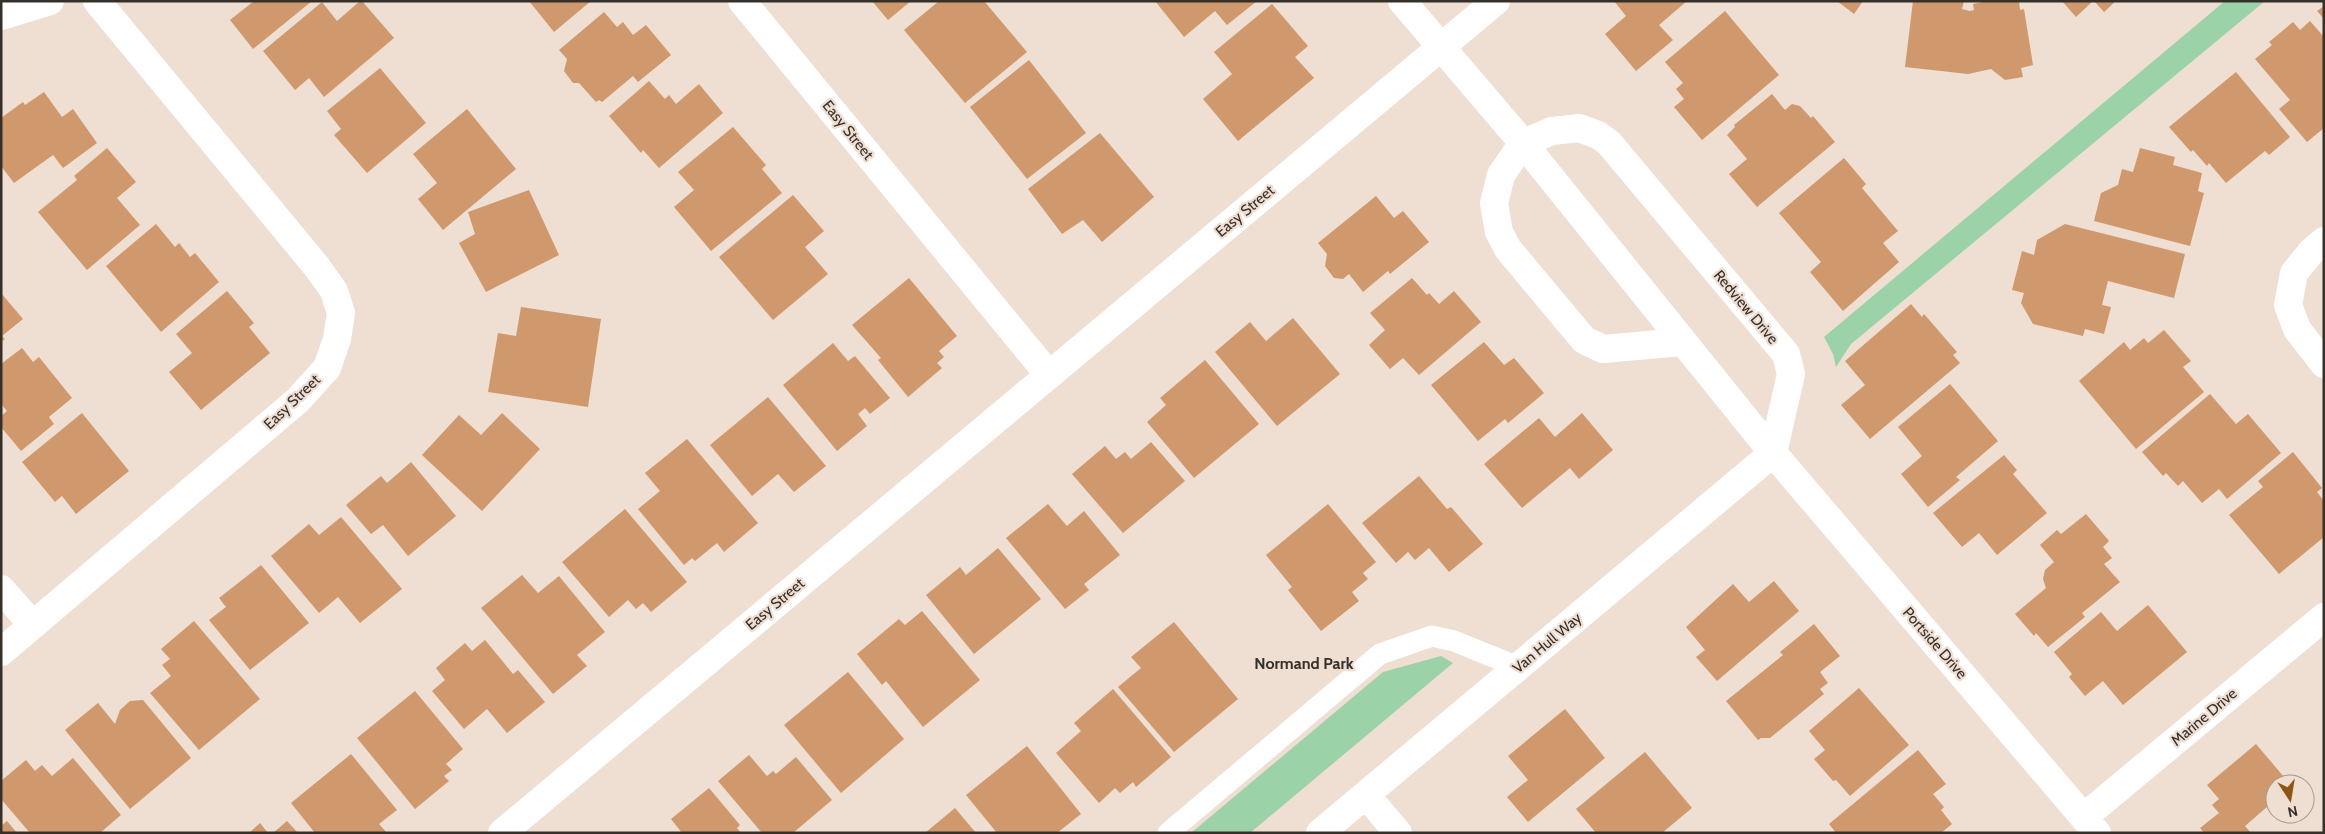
<svg xmlns="http://www.w3.org/2000/svg" width="2325" height="834" font-family="Cabin,sans-serif">
<style>
.green{fill:#9cd2a7}
.building{fill:#d0986d}
.lines{fill:none;stroke-linecap:round;stroke-linejoin:round}
.lane{stroke:#fff;stroke-width:21}
.street{stroke:#fff;stroke-width:28}
.labels{text-anchor:middle;stroke-width:4.5;stroke-linejoin:round;paint-order:stroke}
.street-label{font-size:15px;fill:#36302b;stroke:#efded2}
.neighbourhood-label{font-size:16px;font-weight:bold;fill:#36302b;stroke:#efded2}
</style>
<rect width="100%" height="100%" fill="#efded2"/>
<path class="green" d="M2225 1H2265L1851 344 1836 367 1833 354 1824 337Z
M1441 656 1453 663 1250 833H1191L1383 672Z"/>
<path class="building" d="M254 1H312L253 49 230 20Z
M360 1H362L394 38 324 97 309 78 295 90 263 51 322 2 337 21Z
M529 1H591L554 32Z
M872 1H911L888 20Z
M939 1H984L1027 52 965 103 904 30Z
M1155 1H1257L1227 25 1215 11 1184 37Z
M1614 1H1687L1659 25 1673 40 1636 71 1605 34 1626 16Z
M1837 1H1863L1854 14Z
M1913 1H1964L1962 9 1970 11 1974 10 1973 4 1988 1H2019L2020 10 2024 9 2033 65 2021 68 2023 77 2005 80 1991 69 1968 74 1905 67Z
M2062 1H2093L2076 17Z
M2094 1H2116L2104 12Z
M1272 4 1308 46 1295 57 1314 78 1238 141 1203 99 1232 74 1214 52Z
M2324 6V19L2317 11Z
M1725 11 1779 75 1702 140 1674 107 1684 99 1676 89 1683 83 1665 62Z
M604 12 617 27 623 22 633 35 646 25 671 55 638 82 633 76 602 102 599 100 596 102 579 83H573L564 71 567 59 559 50Z
M2310 21 2324 37V128L2307 142 2279 109 2290 100 2255 59 2272 45 2269 42 2293 22 2300 30Z
M1029 60 1086 133 1027 179 970 107Z
M380 68 426 123 367 173 334 135 341 129 327 111Z
M2236 72 2290 137 2269 155 2265 151 2226 183 2209 163 2207 166 2193 150 2191 152 2169 127Z
M649 81 665 99 669 95 676 104 699 84 723 113 659 168 643 150 641 153 609 116Z
M44 92 62 117 73 109 97 143 63 168 53 155 14 183 1 166V118L23 102 25 105Z
M1772 94 1785 110 1792 104 1800 106 1811 118 1813 116 1835 142 1757 207 1729 174 1747 159 1727 135 1735 127 1734 125Z
M467 109 516 169 443 230 418 199 437 183 413 154Z
M733 127 766 165 762 169 782 193 711 251 674 207 694 190 678 172Z
M1100 133 1154 197 1102 242 1083 220 1062 234 1028 189Z
M107 148 136 182 117 198 140 225 87 270 38 212 77 180 74 176Z
M2140 148 2175 157 2173 165 2202 173 2198 191 2204 193 2190 246 2094 221 2101 193 2118 185 2122 169 2133 172Z
M1844 158 1866 184 1862 188 1898 231 1883 243 1899 262 1843 311 1810 272 1821 262 1779 213Z
M529 190 559 255 486 292 459 243 475 234 468 212Z
M793 195 824 231 805 247 828 274 773 320 719 257Z
M1376 196 1394 218 1403 211 1429 242 1390 274 1388 271 1363 292 1349 274 1343 279 1334 278 1325 266 1327 254 1318 243Z
M156 224 175 247 179 243 190 257 195 253 219 282 161 332 106 266Z
M2065 224 2185 254 2174 298 2108 281 2102 305 2111 307 2104 334 2085 329 2083 336 2033 324 2021 303 2024 293 2012 290 2022 251 2034 255 2037 240Z
M909 278 957 336 939 351 944 357 937 363 942 368 908 397 878 360 881 358 852 325Z
M1412 278 1427 295 1429 293 1439 304 1454 291 1481 322 1419 375 1403 358 1390 369 1369 345 1385 330 1370 313Z
M227 291 254 323 249 327 270 353 201 410 169 372 192 353 176 334Z
M1 293 23 319 2 336 5 339 1 342Z
M1911 304 1922 317 1924 314 1957 352 1953 355 1960 363 1870 439 1841 405 1865 385 1845 361Z
M521 307 601 319 588 407 488 392 498 333 516 336Z
M1293 318 1340 374 1277 426 1215 352 1250 322 1266 341Z
M2164 330 2191 361 2183 367 2204 392 2136 449 2079 381 2124 342 2130 350 2144 338 2148 343Z
M1484 342 1504 365 1514 358 1544 393 1508 423 1505 419 1478 441 1431 385Z
M833 343 848 361 855 356 890 398 870 414 865 408 858 414 867 426 837 451 783 385Z
M22 348 33 362 39 357 72 398 49 417 54 424 21 451 1 427V416L7 411 1 404V364Z
M1205 360 1259 424 1194 478 1147 422 1166 405 1160 398Z
M1950 384 1998 441 1956 477 1960 480 1928 507 1901 474 1922 456 1898 427Z
M2210 394 2236 424 2248 414 2281 453 2227 499 2219 489 2202 503 2183 481 2178 486 2166 473 2163 476 2142 452Z
M768 397 826 466 794 492 778 474 752 496 710 445Z
M82 413 129 471 76 514 62 496 55 502 22 462Z
M502 413 540 449 482 511 422 455 459 415 481 435Z
M1582 413 1613 450 1579 479 1570 468 1522 508 1484 464 1539 418 1555 437Z
M687 439 758 523 724 552 717 543 695 561 692 558 684 565 638 509 660 491 645 473Z
M1151 442 1185 481 1123 533 1072 474 1105 446 1116 459 1125 452 1131 459Z
M2293 452 2322 488 2317 492 2324 501V537L2279 574 2229 515 2263 487 2258 481Z
M2004 455 2017 470 2013 474 2047 513 1997 555 1979 533 1962 547 1933 513Z
M411 462 456 516 408 556 383 525 371 534 346 505 381 476 387 483Z
M1419 476 1447 509 1451 507 1483 544 1449 572 1429 548 1415 560 1408 552 1396 563 1362 523Z
M1048 504 1067 526 1084 511 1120 555 1084 584 1089 590 1065 609 1006 538Z
M1328 504 1376 562 1363 573 1368 579 1352 592 1359 601 1321 631 1288 590 1292 587 1266 555Z
M625 509 687 582 651 612 643 603 636 609 628 600 609 617 562 562Z
M2086 514 2109 541 2103 547 2112 558 2104 564 2120 582 2082 613 2085 617 2048 647 2036 633 2034 636 2015 614 2046 588 2043 579 2045 570 2054 562 2040 545 2057 530 2061 534Z
M341 517 402 589 360 623 338 597 319 613 271 556 309 524 319 535Z
M998 548 1041 599 974 654 926 595 960 567 966 575Z
M261 565 309 623 250 670 209 620 226 607 219 598Z
M522 575 538 593 559 576 605 632 577 655 587 666 553 694 481 608Z
M1774 581 1799 611 1717 681 1696 657 1705 650 1686 627 1733 584 1749 602Z
M2148 605 2187 652 2123 705 2103 681 2085 696 2069 677 2072 674 2054 652 2101 612 2117 631Z
M922 611 980 680 923 727 886 681 882 685 857 654 899 619 905 625Z
M194 621 260 699 199 750 150 693 171 676 162 665 170 659 161 649Z
M1174 622 1238 699 1174 752 1118 687 1141 668 1131 657Z
M1814 624 1840 656 1820 672 1828 683 1820 689 1824 694 1770 738H1761L1758 740 1726 701 1783 655 1780 652Z
M485 640 513 674 518 670 545 702 507 733 487 709 464 729 432 691 445 680 436 668 465 643 472 651Z
M848 672 904 739 841 793 784 725Z
M1859 688 1909 745 1850 796 1836 780 1833 781 1814 759 1825 750 1809 731Z
M1113 689 1171 757 1136 787 1133 782 1120 793 1115 788 1099 803 1056 753 1081 731 1074 723Z
M415 691 463 749 446 764 452 770 444 776 449 781 415 809 357 738Z
M143 700 191 758 130 809 65 730 98 703 115 724 120 710 130 701Z
M1565 709 1605 758 1528 822 1507 797 1528 780 1508 756Z
M2256 744 2290 784H2275V800L2245 826 2251 833H2204L2200 828 2219 813 2212 805 2219 799 2207 785Z
M1027 746 1081 814 1057 833H997L966 795Z
M1918 750 1946 784 1933 794 1944 807 1941 810 1952 824 1941 833H1836L1829 824Z
M1645 752 1692 808 1662 833H1596L1576 809Z
M351 754 397 810 379 824 387 833H315L291 803Z
M749 755 767 776 773 771 776 774 796 757 832 800 793 833H762L718 781Z
M73 758 121 815 100 833H30L1 799V781L26 760 35 771 42 765 52 776Z
M709 788 740 825 737 828 741 833H682L671 819Z
M955 808 976 833H925Z
M7 821 17 833H1V826Z
M287 821 298 833H273Z
M260 823 268 833H249Z"/>
<g class="lines">
<path class="lane" d="M1168 833 1380 654 1432 636 1454 641 1518 667"/>
<path class="street" d="M742 1 1049 375
M1402 1 1523 143 1773 453 2097 833
M1 16 50 1
M2324 241 2311 252 2294 273 2288 305 2297 329 2324 364
M1682 342 1603 349 1584 340 1508 249 1499 232 1494 203 1501 175 1523 143 1552 131 1579 128 1598 135 1609 143 1786 354 1791 374 1773 453
M1 589 33 625
M1 652 298 400 327 368 337 339 341 313 334 291 317 267 97 1
M1366 795 1398 833
M2084 817 2324 617
M502 833 1496 1
M1320 833 1773 453"/>
</g>
<g class="labels">
<g class="street-label">
<text transform="translate(848 130) rotate(51)" y="5">Easy Street</text>
<text transform="translate(1245 211) rotate(-40)" y="5">Easy Street</text>
<text transform="translate(1746 307) rotate(50)" y="5">Redview Drive</text>
<text transform="translate(292 402) rotate(-44)" y="5">Easy Street</text>
<text transform="translate(775 604) rotate(-40)" y="5">Easy Street</text>
<text transform="translate(1547 643) rotate(-40)" y="5">Van Hull Way</text>
<text transform="translate(1935 643) rotate(49)" y="5">Portside Drive</text>
<text transform="translate(2204 717) rotate(-40)" y="5">Marine Drive</text>
</g>
<g class="neighbourhood-label">
<text x="1304" y="669">Normand Park</text>
</g>
</g>
<rect width="2325" height="834" fill="none" stroke="#36302b" stroke-width="5"/>
<g transform="translate(2290 799) rotate(168)"><circle r="24" fill="#efded2" stroke="#a5988f"/>
<path d="M0-4L9 19L0 12L-9 19Z" fill="#905414"/>
<text y="-8" font-size="14" font-weight="bold" text-anchor="middle" fill="#36302b">N</text>
</g>
</svg>
